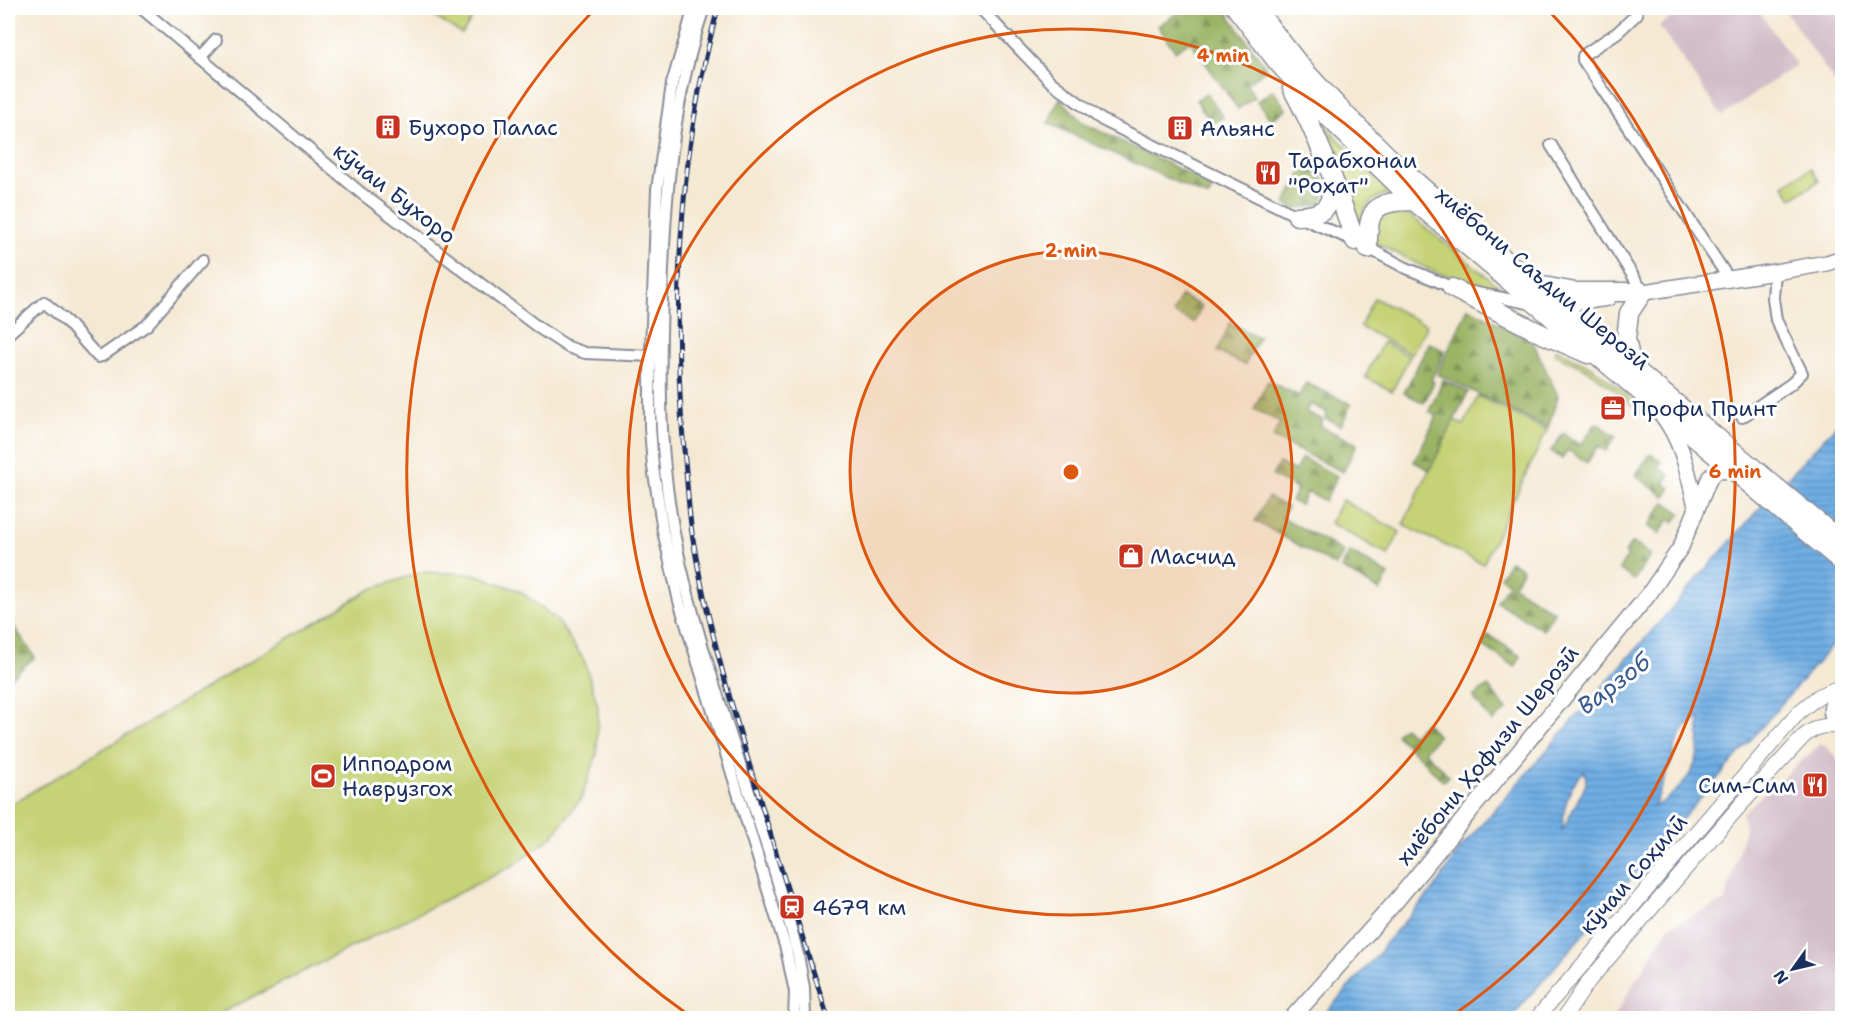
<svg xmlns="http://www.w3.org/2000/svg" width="1850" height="1026" font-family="'Shantell Sans',sans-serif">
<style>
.industrial{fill:#d2bdc8}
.grass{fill:#c5d274;stroke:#708069;stroke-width:1.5}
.forest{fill:url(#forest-firs);stroke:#5c7262;stroke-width:1.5}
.water{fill:url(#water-rules);stroke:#466ea0;stroke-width:1.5;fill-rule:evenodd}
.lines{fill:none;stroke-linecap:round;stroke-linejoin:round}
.minor-casing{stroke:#888c98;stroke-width:14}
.tertiary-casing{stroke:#888c98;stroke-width:16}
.secondary-casing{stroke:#888c98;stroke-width:18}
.trunk-casing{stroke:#888c98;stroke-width:21}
.minor{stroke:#fff;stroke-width:10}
.tertiary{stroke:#fff;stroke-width:14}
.secondary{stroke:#fff;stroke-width:15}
.trunk{stroke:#fff;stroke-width:18}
.rail-casing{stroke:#1b2f5e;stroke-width:5}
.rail{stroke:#fff;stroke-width:3;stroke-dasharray:9;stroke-linecap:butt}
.ring{fill:none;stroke:#de5710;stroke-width:3}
.labels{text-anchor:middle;stroke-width:6;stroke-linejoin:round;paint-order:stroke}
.poi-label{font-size:22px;fill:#1b2f5e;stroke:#fff;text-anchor:start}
.street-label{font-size:22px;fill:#1b2f5e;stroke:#fff}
.water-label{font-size:24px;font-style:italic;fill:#395b8d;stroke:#fff}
.centre{fill:#de5710;stroke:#fff;stroke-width:3}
.ring-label{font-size:18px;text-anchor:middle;font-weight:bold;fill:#de5710;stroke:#fff;stroke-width:6;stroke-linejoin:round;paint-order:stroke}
</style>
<defs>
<pattern id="forest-firs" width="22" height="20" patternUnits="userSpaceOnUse" patternTransform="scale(1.5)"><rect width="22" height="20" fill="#9cb466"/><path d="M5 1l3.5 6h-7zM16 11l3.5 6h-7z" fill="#7e9357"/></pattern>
<pattern id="water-rules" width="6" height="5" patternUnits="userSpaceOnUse" patternTransform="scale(1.5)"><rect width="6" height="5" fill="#71aee3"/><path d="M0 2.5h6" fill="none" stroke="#5c8ebb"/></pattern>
</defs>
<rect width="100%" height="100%" fill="#fff"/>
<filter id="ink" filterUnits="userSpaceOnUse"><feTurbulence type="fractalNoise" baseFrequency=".0167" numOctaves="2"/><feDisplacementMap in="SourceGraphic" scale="12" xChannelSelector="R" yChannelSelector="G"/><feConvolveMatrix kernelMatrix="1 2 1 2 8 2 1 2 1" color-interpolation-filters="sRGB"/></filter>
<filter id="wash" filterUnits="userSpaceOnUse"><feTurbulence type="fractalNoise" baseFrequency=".008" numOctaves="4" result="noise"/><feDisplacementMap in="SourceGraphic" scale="24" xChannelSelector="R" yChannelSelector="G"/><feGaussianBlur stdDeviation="1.35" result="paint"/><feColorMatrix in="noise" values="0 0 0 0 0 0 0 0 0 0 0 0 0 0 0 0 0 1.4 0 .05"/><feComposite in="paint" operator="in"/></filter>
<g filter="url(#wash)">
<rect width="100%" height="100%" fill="#f4e9d3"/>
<path class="industrial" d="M1686 8H1757L1796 65 1722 116 1659 26Z
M1783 8H1842V92Z
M1822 743 1842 763V1018H1613L1669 926 1725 901 1745 828 1742 813Z"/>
<path class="grass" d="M420 8H479L462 34Z
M1310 111 1391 192C1369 200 1361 207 1360 231Z
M1811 168 1819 181 1792 198 1783 185Z
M1401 208 1511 296 1430 270 1376 243 1372 226 1381 212Z
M1374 298 1427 325 1412 354 1360 327Z
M1383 342 1410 356 1392 391 1365 377Z
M1555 349 1590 366 1623 391 1655 418 1652 422 1620 394 1588 370 1554 354Z
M1478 396 1547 430 1483 564 1403 525 1453 420 1464 425Z
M1342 500 1400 532 1388 555 1330 523Z
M422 572 475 574 520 591 557 620 584 660 598 706 597 754 581 799 552 837 514 865 211 1018H8V806L371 589Z"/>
<path class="forest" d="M1185 8H1224L1267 69 1246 84 1255 97 1238 109 1190 41 1175 51 1158 26Z
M1273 90 1286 109 1271 120 1257 101Z
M1207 93 1223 117 1212 124 1196 100Z
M1060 98 1083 123 1214 186 1208 197 1048 123Z
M1308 161C1325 176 1328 183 1322 204L1295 209 1285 204Z
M1181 296 1202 306 1194 323 1173 313Z
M1468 308 1532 340 1558 396 1548 428 1437 374Z
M1230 323 1259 337 1245 365 1217 352Z
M1429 343 1445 351 1431 380 1434 382 1424 403 1404 393Z
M1443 380 1468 392 1430 470 1414 462 1437 416 1429 411Z
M1268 381 1299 396 1306 383 1351 404 1341 426 1325 418 1327 412 1310 404 1306 412 1323 420 1320 426 1357 444 1343 472 1273 438 1280 422 1254 409Z
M1596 423 1616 436 1606 451 1598 446 1587 463 1568 450 1562 459 1551 451 1563 433 1581 445Z
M1651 454 1662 462 1658 467 1670 475 1664 483 1671 488 1665 497 1635 475Z
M1302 458 1337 476 1325 501 1307 492 1300 505 1291 501 1297 489 1272 476 1279 463 1295 471Z
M1268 497 1287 507 1282 517 1344 552 1336 566 1255 521Z
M1665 502 1681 513 1674 523 1669 519 1659 534 1648 526Z
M1632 542 1651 555 1634 580 1619 569 1628 556 1625 553Z
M1350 552 1389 575 1380 591 1341 568Z
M1510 561 1523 569 1513 586 1554 612 1543 630 1497 602 1509 583 1500 577Z
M8 618 35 657 8 680Z
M1488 635 1521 656 1515 667 1482 645Z
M1488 686 1507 710 1492 722 1473 697Z
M1425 722 1438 736 1424 751 1449 776 1443 781 1396 734 1404 727 1412 735Z"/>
<path class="water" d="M1842 419V634C1731 761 1622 891 1511 1018H1321L1381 951 1385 943 1434 889 1460 849 1757 511ZM1700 718C1698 730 1699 741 1698 752 1695 776 1673 796 1654 807L1672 761 1675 746 1685 728ZM1585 771 1586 784 1562 831C1563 812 1568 783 1585 771Z"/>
</g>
<g filter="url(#ink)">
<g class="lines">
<defs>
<path id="minor" d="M141 8 361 193 539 328 568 347 585 353 651 356
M694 8 672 84 657 190 650 377V428L653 467 663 531 679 601 786 949 795 992 794 1018
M704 8C672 102 665 197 662 296 659 389 659 470 680 562 711 695 765 823 798 955L804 988 805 1018
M980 8 1051 82 1102 120 1297 216 1355 241 1404 267 1456 289
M1637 14 1618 32 1585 54 1583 56V60L1729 279
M200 58 216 40
M1551 145 1643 292
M1472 292 1533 304
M8 334 44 302 67 322 98 357 102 356 147 325 203 260
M1742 417 1791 384 1802 373 1776 320 1773 298 1775 272"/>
<path id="tertiary" d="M1537 1018 1799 712 1819 696 1842 686
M1564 1018 1588 982 1737 809 1804 736C1816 727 1823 724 1838 727"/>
<path id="secondary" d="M1631 294 1775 272 1827 263 1842 258
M1551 306 1608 298
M1662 415C1683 442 1688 474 1696 506
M1842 686C1830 700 1826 717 1842 730
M1292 1018 1397 900 1649 594 1681 547 1710 477 1717 471 1735 470"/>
<path id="trunk" d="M1236 8 1278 63 1325 114 1414 201 1842 562
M1255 8 1303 69 1343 112 1399 167 1533 284 1842 542
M1292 88C1318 136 1338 189 1355 241
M1297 216C1324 215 1332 208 1333 181
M1368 249C1367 209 1374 201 1414 201
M1538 285 1575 292H1643
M1452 288 1540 333 1588 354
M1632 367 1626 339 1629 313 1643 292"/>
</defs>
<use href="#minor" class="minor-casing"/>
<use href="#tertiary" class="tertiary-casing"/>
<use href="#secondary" class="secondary-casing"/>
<use href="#trunk" class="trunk-casing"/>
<use href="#minor" class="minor"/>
<use href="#tertiary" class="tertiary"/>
<use href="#secondary" class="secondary"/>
<use href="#trunk" class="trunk"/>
<defs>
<path id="rail" d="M718 8C678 155 670 319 686 471 688 494 689 516 693 539 707 624 732 707 757 790 780 866 804 943 828 1018"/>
</defs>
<use href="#rail" class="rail-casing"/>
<use href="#rail" class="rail"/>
</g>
</g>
<circle cx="1071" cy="472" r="221" fill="#de5710" fill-opacity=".12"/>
<g class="ring">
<circle cx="1071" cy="472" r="221"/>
<circle cx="1071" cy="472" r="443"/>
<path d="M690 1016A664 664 0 0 1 593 11M1549 11A664 664 0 0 1 1452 1016"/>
</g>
<defs>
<symbol id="building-square" viewBox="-11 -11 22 22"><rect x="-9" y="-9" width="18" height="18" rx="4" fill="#c8321e" stroke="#fff"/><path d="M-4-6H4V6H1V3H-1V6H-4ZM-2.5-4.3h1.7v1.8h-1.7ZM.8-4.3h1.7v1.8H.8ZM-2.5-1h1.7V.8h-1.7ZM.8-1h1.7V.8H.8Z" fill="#fff"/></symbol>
<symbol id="restaurant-square" viewBox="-11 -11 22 22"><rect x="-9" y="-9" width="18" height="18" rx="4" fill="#c8321e" stroke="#fff"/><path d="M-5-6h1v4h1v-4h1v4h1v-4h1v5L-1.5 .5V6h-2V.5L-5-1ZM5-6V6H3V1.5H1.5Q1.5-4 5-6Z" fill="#fff"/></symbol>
<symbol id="office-square" viewBox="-11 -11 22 22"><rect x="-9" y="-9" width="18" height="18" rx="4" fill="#c8321e" stroke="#fff"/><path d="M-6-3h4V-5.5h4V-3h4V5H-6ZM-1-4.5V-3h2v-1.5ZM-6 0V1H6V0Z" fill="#fff"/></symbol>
<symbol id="shop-square" viewBox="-11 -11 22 22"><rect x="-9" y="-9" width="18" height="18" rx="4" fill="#c8321e" stroke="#fff"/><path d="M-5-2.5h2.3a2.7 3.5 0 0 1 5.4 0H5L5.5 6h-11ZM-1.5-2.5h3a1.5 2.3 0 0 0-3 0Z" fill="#fff"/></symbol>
<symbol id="stadium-square" viewBox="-11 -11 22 22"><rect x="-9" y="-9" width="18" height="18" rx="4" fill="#c8321e" stroke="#fff"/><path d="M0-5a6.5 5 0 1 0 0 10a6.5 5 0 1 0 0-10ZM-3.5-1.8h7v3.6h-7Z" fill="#fff"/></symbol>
<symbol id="station-square" viewBox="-11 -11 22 22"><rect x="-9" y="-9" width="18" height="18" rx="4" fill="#c8321e" stroke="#fff"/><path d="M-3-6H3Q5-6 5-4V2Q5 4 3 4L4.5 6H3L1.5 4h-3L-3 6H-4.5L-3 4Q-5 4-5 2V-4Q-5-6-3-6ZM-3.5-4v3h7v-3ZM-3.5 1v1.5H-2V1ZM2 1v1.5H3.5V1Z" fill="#fff"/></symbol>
</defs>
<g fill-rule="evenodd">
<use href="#building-square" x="373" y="112" width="30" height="30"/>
<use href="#building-square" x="1165" y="113" width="30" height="30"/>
<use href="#restaurant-square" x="1253" y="158" width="30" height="30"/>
<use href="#office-square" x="1598" y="393" width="30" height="30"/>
<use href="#shop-square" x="1116" y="541" width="30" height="30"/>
<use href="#stadium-square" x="308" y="761" width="30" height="30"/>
<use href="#restaurant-square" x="1800" y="770" width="30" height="30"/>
<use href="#station-square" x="777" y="892" width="30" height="30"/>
</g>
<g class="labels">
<g class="poi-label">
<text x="408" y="135">Бухоро Палас</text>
<text x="1200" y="136">Альянс</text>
<text x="1288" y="168">Тарабхонаи<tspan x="1288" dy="25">"Роҳат"</tspan></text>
<text x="1632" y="416">Профи Принт</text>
<text x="1150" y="564">Масчид</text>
<text x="342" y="771">Ипподром<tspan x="342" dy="25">Наврузгох</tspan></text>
<text x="1796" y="793" text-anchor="end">Сим-Сим</text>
<text x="812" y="915">4679 км</text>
</g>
<g class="street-label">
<text transform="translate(395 193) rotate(38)" y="8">кӯчаи Бухоро</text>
<text transform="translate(1543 278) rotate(40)" y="8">хиёбони Саъдии Шерозӣ</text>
<text transform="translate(1487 755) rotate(-51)" y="8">хиёбони Ҳофизи Шерозӣ</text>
<text transform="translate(1633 874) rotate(-49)" y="8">кӯчаи Соҳилӣ</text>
</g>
<g class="water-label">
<text transform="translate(1614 684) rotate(-37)" y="8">Варзоб</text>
</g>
</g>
<circle cx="1071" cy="472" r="9" class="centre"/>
<g class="ring-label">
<text x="1223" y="62">4 min</text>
<text x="1071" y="257">2 min</text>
<text x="1735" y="478">6 min</text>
</g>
<rect width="1850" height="1026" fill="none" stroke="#fff" stroke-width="30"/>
<g transform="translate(1793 969) rotate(236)" stroke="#ffffff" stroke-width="4.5" paint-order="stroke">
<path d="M0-4.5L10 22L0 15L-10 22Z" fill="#1b2f5e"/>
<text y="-9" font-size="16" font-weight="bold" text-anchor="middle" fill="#1b2f5e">N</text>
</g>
</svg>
